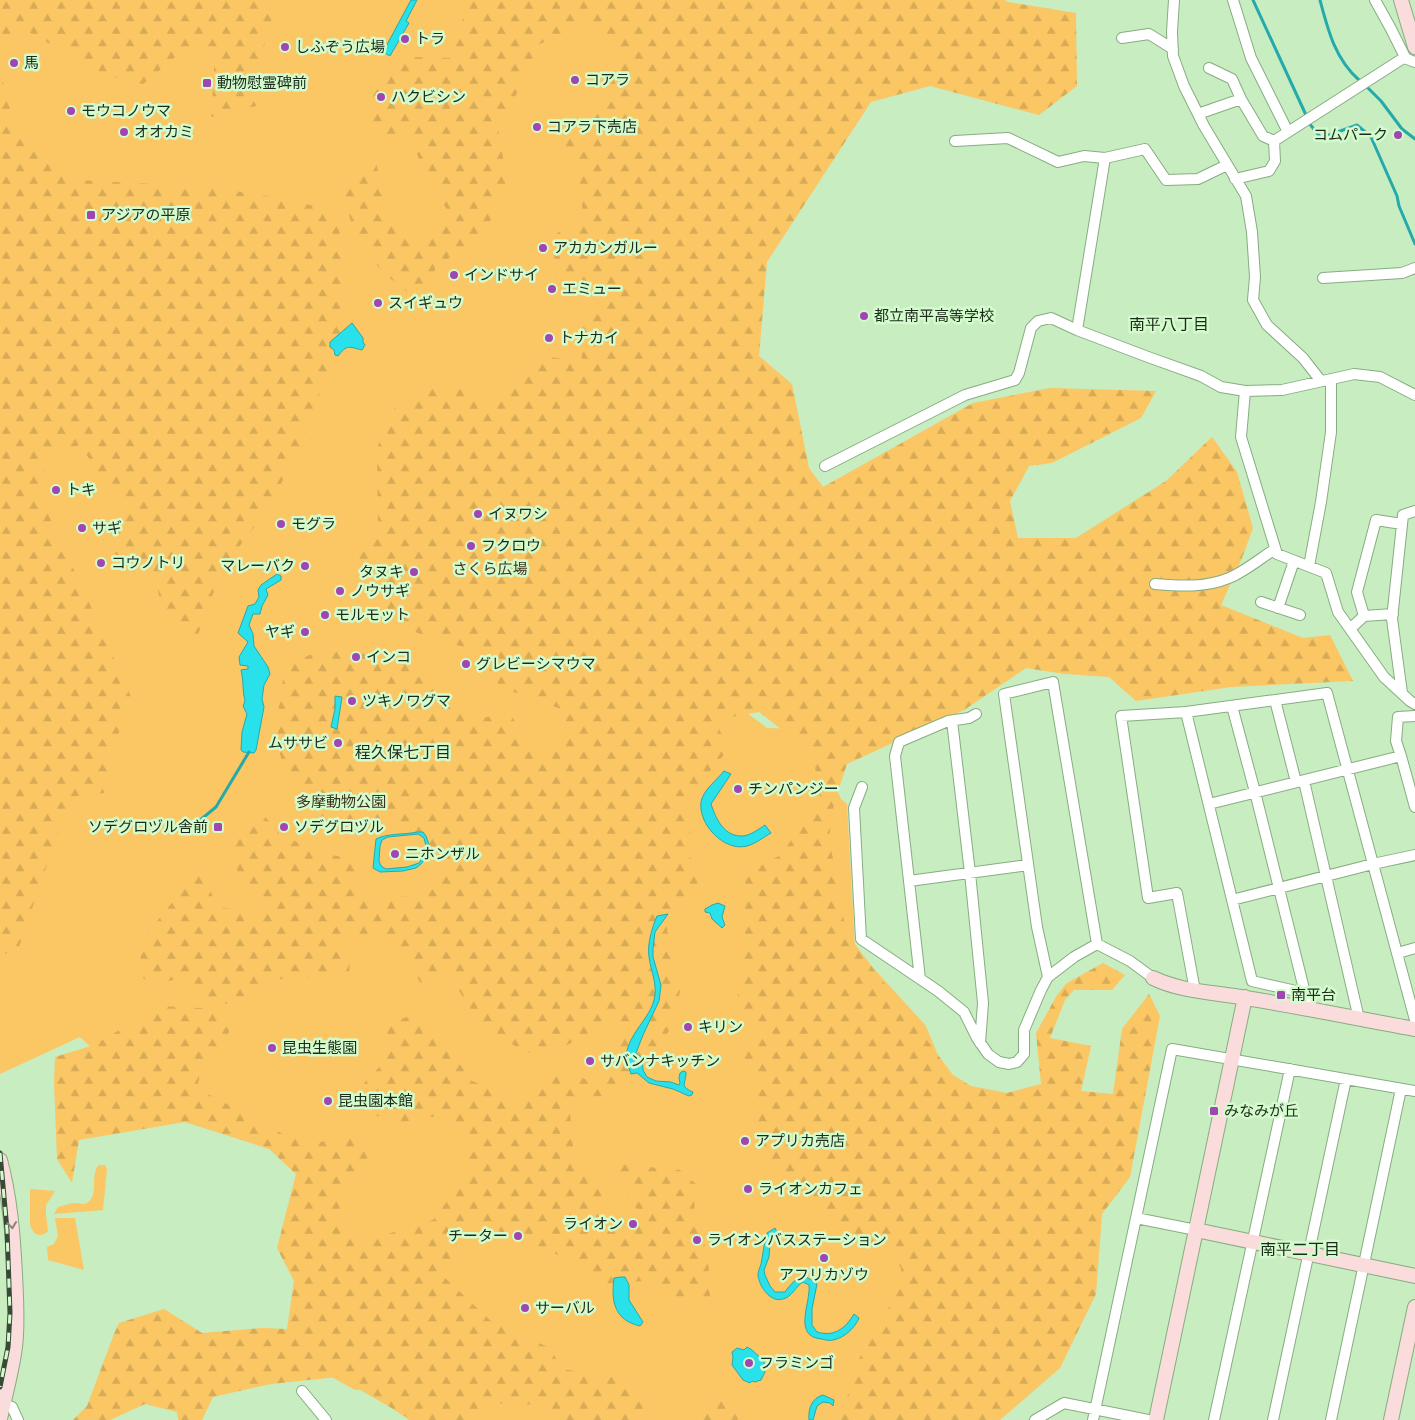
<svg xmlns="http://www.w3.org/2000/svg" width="1415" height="1420" font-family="'Sofia Sans Condensed','Noto Sans JP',sans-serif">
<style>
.green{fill:#fbc664}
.forest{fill:url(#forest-firs)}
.water{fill:#29e1eb;stroke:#25aaac;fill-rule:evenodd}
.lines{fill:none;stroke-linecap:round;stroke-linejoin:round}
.stream{stroke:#25aaac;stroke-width:3}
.street-casing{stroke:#88ac82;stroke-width:12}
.secondary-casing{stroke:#88ac82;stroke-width:16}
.street{stroke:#fff;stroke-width:10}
.secondary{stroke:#fbdcdc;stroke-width:14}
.rail-casing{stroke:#384a35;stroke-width:5}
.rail{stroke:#d4fbce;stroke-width:3;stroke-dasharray:9;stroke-linecap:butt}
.oneway{stroke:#8c837a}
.poi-dot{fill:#a046b2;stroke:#d4fbce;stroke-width:2}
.labels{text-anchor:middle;stroke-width:5;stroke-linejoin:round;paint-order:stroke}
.poi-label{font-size:15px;fill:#1c2a19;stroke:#d4fbce;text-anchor:start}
.park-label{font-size:15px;fill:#3d301a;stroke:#d4fbce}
.neighbourhood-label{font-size:16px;fill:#1c2a19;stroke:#d4fbce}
</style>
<defs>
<pattern id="forest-firs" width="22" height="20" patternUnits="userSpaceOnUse" patternTransform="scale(1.25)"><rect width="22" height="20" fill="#fbc664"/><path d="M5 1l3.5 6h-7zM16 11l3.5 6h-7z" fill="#d7aa56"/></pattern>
</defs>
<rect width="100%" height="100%" fill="#c7edc1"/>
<path class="green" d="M0 0H593L621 12 727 698 767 728 795 729 831 777 841 799 847 804 855 948 926 1026 941 1063 976 1275 897 1420H409L365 1389 355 1390 296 1357 339 1162 99 1055 80 1037 0 1074Z
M99 1165H105L107 1169 103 1210 54 1214 58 1207C64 1206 69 1203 75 1203 79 1203 83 1205 87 1203 100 1195 89 1174 99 1165Z
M30 1189 55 1191 46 1205V1215L48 1231C40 1239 32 1234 30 1224Z
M55 1218H75L84 1270 48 1260 47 1247 54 1244 58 1236Z"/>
<path class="forest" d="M0 0H281L266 33 256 106 211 117 215 54 186 48 142 85 106 75 18 26 1 43 0 53Z
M472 0H1005L1008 2 1076 13 1077 86 1039 115 930 86 871 102 767 262 759 356 792 384 809 468 823 487 973 403 1050 388 1156 391 1141 418 1052 463 1029 466 1010 501 1018 538H1076L1166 481 1212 437 1237 472 1253 528 1242 558 1221 605 1303 638 1330 635 1353 681 1231 687 1136 701 1109 677 1065 674 1026 668 964 710 847 764 834 803 829 837 846 932 953 1075 971 1086 1007 1093 1041 1084 1036 1033 1057 995 1067 983 1103 963 1125 975 1112 990H1074L1065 1000 1050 1038 1091 1046 1081 1091 1113 1094 1122 1029 1149 994 1160 1016 1130 1177 1102 1214 1096 1294 1060 1368 1000 1420H841L856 1364 901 1287V1268L890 1252 835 1226 795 1194 776 1173 754 1121 756 1072 736 1063 763 1036 737 1001 745 941V874L781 855 820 798 813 754 759 712 731 717 719 729 729 749 698 785 687 807 694 821 685 851 703 873 688 900 667 929 680 991 673 1026 622 1090 608 1095 569 1100 574 1159 599 1181 608 1217 620 1238H632L642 1219 620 1179 617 1164 680 1170 696 1184 694 1210 708 1256 710 1297 695 1302 669 1298 657 1280 600 1284 571 1260 556 1254 525 1246 478 1219 462 1231 444 1277 491 1321 550 1348 562 1369 622 1379 642 1392 646 1420H555L547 1405 492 1403 472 1420H412L338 1377 271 1384 213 1397 202 1420H178L177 1412 145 1404 110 1420H73L87 1406 114 1334 119 1323 164 1309 202 1333 262 1328 287 1329 294 1281 277 1248 296 1174 269 1149 185 1122 79 1140 72 1183 57 1159 54 1083 55 1057 94 1045 160 1006 220 1009 230 1026 224 1054 202 1066 197 1088 283 1134 320 1142 354 1136 373 1145 365 1163 338 1190 341 1231 372 1239 433 1220 467 1175 468 1134 444 1115 397 1123 369 1113 355 1093 383 1063 384 1031 395 1021 422 1012 472 1081 521 1100 561 1070 596 1083 629 1025 610 1018 588 1033 562 1048 527 1053 505 1040 476 1017 454 983 439 970 421 983 392 943 379 935 341 933 350 957 349 975 266 980 235 1003 219 1004 178 979 154 984 139 976 142 940 200 868 206 869 215 908 237 909 253 918 273 906 239 877 232 845 259 809 280 835 327 854 357 860 359 897 423 896 438 886V853L395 826 345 828 319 819 287 777 279 751 277 720 285 666 327 647 401 661 434 677 473 720 510 712 528 749 548 746 560 748 568 726 561 709 503 688 489 675 491 655 422 635 386 618 383 576 355 565 378 523 377 448 396 404 433 387 460 389 490 405 519 379 541 356 582 361 580 327 592 299 553 275 556 234 583 215 579 171 557 150 566 137 585 131 626 56 582 24 538 45 523 82 498 128 506 175 504 194 486 229 435 269 427 306C402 289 376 270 360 243 350 225 346 203 341 183L375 155 381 189 390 221 410 234 430 236 452 217 427 179 410 137 381 140 365 118 381 71 401 60 412 57 453 58 463 18Z
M0 70 13 120 42 158 78 180 211 187 274 197 338 211 343 276 348 311 317 402 295 458 265 513 222 569 195 643 162 606 154 576 135 575 101 538 127 515 80 445 47 455 39 494 91 607 132 699 109 759 104 793 70 797 18 950 0 955Z
M715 1391 735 1406 739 1417 737 1420H701Z"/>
<path class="water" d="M411 0H417L406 21 409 23 390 56 383 52Z
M352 323 363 338V342L365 345 362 350C349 347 347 344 338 356L335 355 334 350 330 347V342Z
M277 574 281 576V580L266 589 268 595 262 606 260 614H253L249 625 253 634 254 646 268 667 270 674 264 685 262 699 264 707 256 750 254 753 243 752 241 750 242 732 247 714 243 706 245 701C242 690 244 681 241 670L248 669V666L240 665 239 657 248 642 238 633 248 606 255 604 259 597 258 590 261 585Z
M335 696 342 697 337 729 331 727 335 709Z
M724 771 731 774 711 804C716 819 724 837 743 836 751 835 759 829 765 825L771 833C764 837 755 844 747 846 724 852 698 824 701 802 703 790 717 780 724 771Z
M417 832H423L426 836 431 850 430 853 421 864 416 868 403 871 380 872 373 868 376 839C388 833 403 835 417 832ZM418 834 424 838 427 850 419 863 407 867 386 869 381 866 379 861 380 846 382 840 388 837Z
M718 903 725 906 722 917 725 925 722 928 712 919 710 913 705 912V909L712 905Z
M668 914 655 932 653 949V957L661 985 659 1001 643 1035 636 1053 642 1058 643 1070 647 1077 656 1081 671 1082 679 1085 680 1083 679 1078 680 1073 683 1071 686 1072C686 1084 679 1086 693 1092L692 1095 689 1096 673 1089 649 1083 637 1073 631 1074C630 1070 628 1067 627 1063 622 1039 649 1021 654 1000 658 985 651 972 649 957 647 944 652 928 657 916Z
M775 1228 778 1235 773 1237 770 1243 769 1257 764 1270 765 1275 770 1286 775 1292H785C789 1286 798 1275 806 1277 809 1278 814 1282 817 1284L812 1309V1325L817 1332C834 1337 845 1329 854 1314L859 1318C855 1328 844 1338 833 1340 830 1341 825 1340 822 1339 792 1337 811 1303 809 1285L803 1282C796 1286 792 1297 783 1299 770 1303 759 1286 758 1275 758 1271 760 1268 761 1264 763 1254 764 1243 767 1233Z
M621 1277H625L629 1285V1300L643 1322 640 1326C614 1320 611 1301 614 1278Z
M747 1347C754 1350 757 1356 764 1360L765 1372 761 1380 755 1382 752 1381 750 1383 743 1380 732 1365 733 1357 732 1352 737 1348 744 1350Z
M823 1395 834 1400 833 1406 830 1403 823 1402 817 1406 813 1420H809C808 1408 812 1398 823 1395Z"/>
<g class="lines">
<path class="stream" d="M1253 0 1306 115
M1320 0C1328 30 1335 59 1359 80
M1365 85 1381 101 1402 129 1415 139
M1309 123 1321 138 1357 125 1371 137 1397 196 1399 206 1415 244
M199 821 216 807 249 752"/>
<defs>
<path id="street" d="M1174 0 1172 32 1173 56 1184 86 1204 126 1246 196 1252 232 1255 277 1253 300 1267 325 1303 358 1321 381
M1233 0 1251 58 1288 132
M1375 0 1391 29 1405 57 1407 59 1415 62
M1122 38 1149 34 1173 49
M1209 68 1232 79 1241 99
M1198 114 1241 99 1263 136 1274 141 1405 57
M955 141 1008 138 1058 162 1084 156 1105 158
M1235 179 1269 171 1275 161 1274 141
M1323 278 1402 273 1415 268
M1077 330 1105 158 1145 149 1166 180 1198 179 1227 165
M1245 391 1241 437 1277 554 1326 573 1338 612 1384 677 1410 701 1415 704
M825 466 965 395 1015 380 1019 373 1031 328 1038 321 1051 318 1077 330 1148 357 1201 376 1221 387 1245 391 1282 390 1354 374 1380 377 1415 395
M1309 566 1321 502 1331 432V379
M1155 584C1180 586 1205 588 1229 578 1244 572 1261 558 1275 549
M1261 602 1300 615
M1278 608 1294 561
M1364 616 1357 592 1376 520 1402 524
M1350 629 1364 616 1393 614
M1402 693 1392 619 1403 515 1415 511
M1275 700 1296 782
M1232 706 1255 792 1309 1009
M1186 712 1252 981 1305 993
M952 721 970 873 983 1003 980 1043
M1401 756 1396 741 1398 717 1415 716
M1304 781 1359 1019
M862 787 854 808 861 939 938 991 964 1012 977 1038 988 1054 999 1062 1009 1064 1017 1062 1024 1054V1030L1041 990 1048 977 1074 957 1097 944 1130 961 1153 978
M1209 804 1401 756 1415 807
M909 881 1028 865
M1232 900 1373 864 1415 855
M1398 953 1415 948
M1048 977 1037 927 1004 694 1053 682 1097 944
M920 979 895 756 899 742 948 721 969 718 976 714
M1195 991 1177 893 1148 898 1121 716 1186 712 1327 693 1415 1020
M1136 1218 1196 1230
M302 1391 326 1420
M3 1404 12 1407 18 1420
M1035 1420 1064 1403 1148 1420
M1093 1420 1172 1049 1415 1091
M1214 1420 1290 1069
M1273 1420 1346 1079
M1331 1420 1401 1089"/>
<path id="secondary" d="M1401 0 1415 47
M1153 978C1182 992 1214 992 1246 998 1302 1007 1359 1019 1415 1029
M0 1160C10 1197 13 1235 15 1274 16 1298 18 1323 15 1347 12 1371 5 1395 0 1419
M1196 1230 1415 1276
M1156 1420 1245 997
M1391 1420 1415 1307"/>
</defs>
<use href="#street" class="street-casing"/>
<use href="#secondary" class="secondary-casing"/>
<use href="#street" class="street"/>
<use href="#secondary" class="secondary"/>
<defs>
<path id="rail" d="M0 1153 7 1230 10 1313 8 1347 0 1387"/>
</defs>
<use href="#rail" class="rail-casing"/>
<use href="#rail" class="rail"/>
</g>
<defs><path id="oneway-chevron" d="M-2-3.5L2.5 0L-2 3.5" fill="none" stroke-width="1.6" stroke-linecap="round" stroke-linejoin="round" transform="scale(1.25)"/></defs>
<use class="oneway" href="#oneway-chevron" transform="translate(12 1225) rotate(84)"/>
<g class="poi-dot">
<circle cx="405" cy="39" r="5"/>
<circle cx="285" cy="47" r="5"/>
<circle cx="14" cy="63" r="5"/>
<circle cx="575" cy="80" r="5"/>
<rect x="202" y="78" width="10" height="10" rx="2.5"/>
<circle cx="381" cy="97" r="5"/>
<circle cx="71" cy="111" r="5"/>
<circle cx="537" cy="127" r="5"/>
<circle cx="124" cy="132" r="5"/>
<circle cx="1398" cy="135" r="5"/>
<rect x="86" y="210" width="10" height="10" rx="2.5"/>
<circle cx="543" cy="248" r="5"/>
<circle cx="454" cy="275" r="5"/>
<circle cx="552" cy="289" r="5"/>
<circle cx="378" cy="303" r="5"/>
<circle cx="864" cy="316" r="5"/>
<circle cx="549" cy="338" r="5"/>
<circle cx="56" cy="490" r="5"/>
<circle cx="478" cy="514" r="5"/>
<circle cx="281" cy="524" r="5"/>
<circle cx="82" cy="528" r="5"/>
<circle cx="471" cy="546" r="5"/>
<circle cx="101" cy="563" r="5"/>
<circle cx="305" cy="566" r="5"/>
<circle cx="414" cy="572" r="5"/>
<circle cx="340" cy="591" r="5"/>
<circle cx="325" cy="615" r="5"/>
<circle cx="305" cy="632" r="5"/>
<circle cx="356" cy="657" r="5"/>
<circle cx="466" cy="664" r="5"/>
<circle cx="352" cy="701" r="5"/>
<circle cx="338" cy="743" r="5"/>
<circle cx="738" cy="789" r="5"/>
<rect x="213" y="822" width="10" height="10" rx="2.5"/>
<circle cx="284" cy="827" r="5"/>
<circle cx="395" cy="854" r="5"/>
<rect x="1276" y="990" width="10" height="10" rx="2.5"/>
<circle cx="688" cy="1027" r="5"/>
<circle cx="272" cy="1048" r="5"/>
<circle cx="590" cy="1061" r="5"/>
<circle cx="328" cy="1101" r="5"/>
<rect x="1209" y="1106" width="10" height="10" rx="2.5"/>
<circle cx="745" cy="1141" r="5"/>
<circle cx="748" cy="1189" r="5"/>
<circle cx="633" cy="1224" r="5"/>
<circle cx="518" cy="1236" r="5"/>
<circle cx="697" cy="1240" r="5"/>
<circle cx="824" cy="1258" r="5"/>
<circle cx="525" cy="1308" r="5"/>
<circle cx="749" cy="1363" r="5"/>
</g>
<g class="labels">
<g class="poi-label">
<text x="415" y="44">トラ</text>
<text x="295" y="52">しふぞう広場</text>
<text x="24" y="68">馬</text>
<text x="585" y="85">コアラ</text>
<text x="217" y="88">動物慰霊碑前</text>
<text x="391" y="102">ハクビシン</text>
<text x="81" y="116">モウコノウマ</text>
<text x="547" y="132">コアラ下売店</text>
<text x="134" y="137">オオカミ</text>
<text x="1388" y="140" text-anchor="end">コムパーク</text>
<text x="101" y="220">アジアの平原</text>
<text x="553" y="253">アカカンガルー</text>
<text x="464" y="280">インドサイ</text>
<text x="562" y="294">エミュー</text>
<text x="388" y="308">スイギュウ</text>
<text x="874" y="321">都立南平高等学校</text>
<text x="559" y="343">トナカイ</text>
<text x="66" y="495">トキ</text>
<text x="488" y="519">イヌワシ</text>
<text x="291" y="529">モグラ</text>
<text x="92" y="533">サギ</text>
<text x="481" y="551">フクロウ</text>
<text x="111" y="568">コウノトリ</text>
<text x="295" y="571" text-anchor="end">マレーバク</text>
<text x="404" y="577" text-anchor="end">タヌキ</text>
<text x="350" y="596">ノウサギ</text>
<text x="335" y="620">モルモット</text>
<text x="295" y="637" text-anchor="end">ヤギ</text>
<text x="366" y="662">インコ</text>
<text x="476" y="669">グレビーシマウマ</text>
<text x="362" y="706">ツキノワグマ</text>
<text x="328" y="748" text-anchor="end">ムササビ</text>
<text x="748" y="794">チンパンジー</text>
<text x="208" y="832" text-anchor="end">ソデグロヅル舎前</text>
<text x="294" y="832">ソデグロヅル</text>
<text x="405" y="859">ニホンザル</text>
<text x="1291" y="1000">南平台</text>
<text x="698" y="1032">キリン</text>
<text x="282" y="1053">昆虫生態園</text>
<text x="600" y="1066">サバンナキッチン</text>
<text x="338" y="1106">昆虫園本館</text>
<text x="1224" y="1116">みなみが丘</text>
<text x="755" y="1146">アプリカ売店</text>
<text x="758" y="1194">ライオンカフェ</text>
<text x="623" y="1229" text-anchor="end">ライオン</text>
<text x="508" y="1241" text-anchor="end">チーター</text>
<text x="707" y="1245">ライオンバスステーション</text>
<text x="824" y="1280" text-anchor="middle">アフリカゾウ</text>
<text x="535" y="1313">サーバル</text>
<text x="759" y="1368">フラミンゴ</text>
</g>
<g class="park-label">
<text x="490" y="574">さくら広場</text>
<text x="341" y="807">多摩動物公園</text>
</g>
<g class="neighbourhood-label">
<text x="1169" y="330">南平八丁目</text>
<text x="403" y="758">程久保七丁目</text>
<text x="1300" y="1255">南平二丁目</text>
</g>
</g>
</svg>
